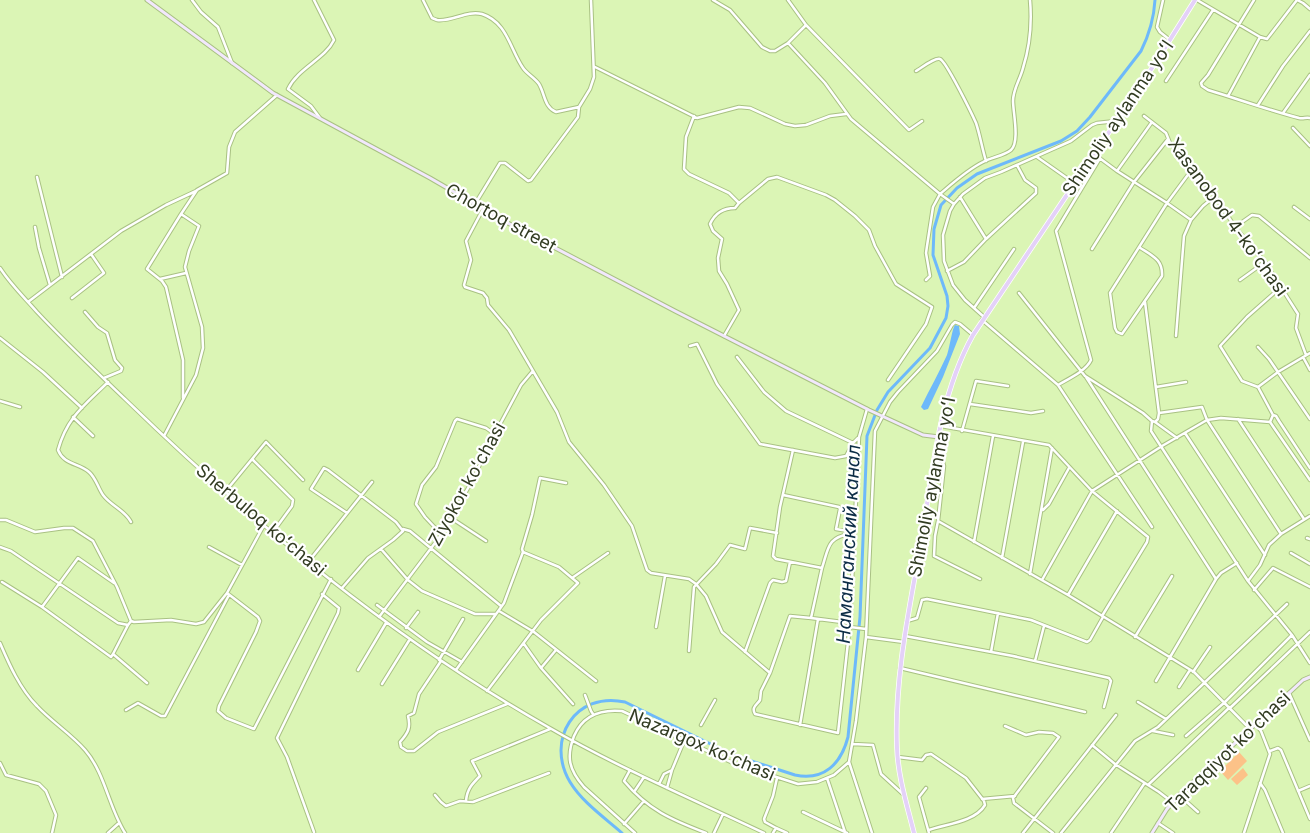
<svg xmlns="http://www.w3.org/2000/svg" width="1310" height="833" font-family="Inter,sans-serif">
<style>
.green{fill:#fcc288}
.water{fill:#6db9fa}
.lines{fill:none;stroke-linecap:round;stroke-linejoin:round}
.canal{stroke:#6db9fa;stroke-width:3}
.street-casing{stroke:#a9c183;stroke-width:4.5}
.secondary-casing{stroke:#a9c183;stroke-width:5}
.primary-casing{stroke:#fff;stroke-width:5.5}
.street{stroke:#fff;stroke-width:2.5}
.secondary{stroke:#f2e8fc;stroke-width:3}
.primary{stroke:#e4d1f8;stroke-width:4}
.labels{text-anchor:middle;stroke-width:4.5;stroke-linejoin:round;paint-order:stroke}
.street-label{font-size:18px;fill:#313b21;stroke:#fff}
.water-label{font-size:19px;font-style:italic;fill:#0b2c45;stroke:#fff}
</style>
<rect width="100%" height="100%" fill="#dbf5b5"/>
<path class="green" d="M1239 752 1247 761 1228 780 1220 771Z
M1243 768 1248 775 1237 785 1231 779Z"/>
<path class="water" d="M955 325 959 326 960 334 943 377 928 409 924 410 921 407C929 390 939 373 947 355 950 346 952 329 955 325Z"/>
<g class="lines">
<path class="canal" d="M622 833C605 818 582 802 570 782 545 740 575 691 625 702L733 755 795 775C824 781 841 764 848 737L860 617 867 436 877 410 888 392 930 348 946 318 948 306 947 296 933 255 934 229 941 205 957 188 977 174 1061 141 1077 131 1090 117 1141 51C1149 35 1154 18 1155 0"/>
<defs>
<path id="street" d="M192 0 201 12 218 27 232 63
M314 0 334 40C325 59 298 68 288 89L311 106 320 118
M423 0 432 18 437 20C452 22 467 10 482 14 507 22 510 49 523 68 527 74 535 78 539 84 545 94 544 107 556 112L579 107 590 89 594 77 591 0
M713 0 730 10 762 47 770 51H775L788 43
M788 0 806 25 788 43 825 83 851 119 940 194C954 182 967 170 983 162 992 157 1004 156 1011 150 1020 142 1013 112 1013 101 1013 89 1020 80 1023 68 1030 46 1032 23 1030 0
M1163 0 1157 27 1160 32 1170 40
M1197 0 1260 37 1228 96
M1254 0 1208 75 1201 83 1202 86 1208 90C1238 99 1268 110 1299 118 1304 119 1305 117 1310 118
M806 25 909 130 922 121
M1260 37 1267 39 1297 0 1303 3 1310 9
M595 67 697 118 739 107 750 108 785 124 795 126 806 125 830 116 846 114
M916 71C920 69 935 57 940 59 946 61 972 114 976 123 980 135 982 148 986 161
M1166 81 1213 10
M1258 105 1283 66 1310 31
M1283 113 1310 75
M694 116 686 137 684 169 689 174 729 193 739 203 735 208C723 208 715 213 710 224L713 231 722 239 718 258 719 271 727 284 739 310 724 336
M1144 116 1166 133 1170 143 1210 188 1235 227 1265 262 1298 314 1296 328 1306 355
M1293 128 1310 146
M1094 154 1117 171 1152 122
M1037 157 1074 183
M1117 171 1167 203 1191 220 1203 206 1215 196
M37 177 62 277
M960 197 986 239
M739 203 768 179 777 177 826 195 835 200 855 216 869 230 875 246 896 284 932 307 926 324 888 380
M475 204 500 163H505L528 181 531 180 578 117 579 107
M1294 207 1310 219
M483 209 466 241 471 260 464 285 465 287 483 293 487 298 488 305 509 330 557 412 569 442 604 485 632 526 647 570 651 573 689 579 696 584 706 596 722 632 770 673 790 616 811 618 822 568 776 559 773 556 780 507 793 450
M181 214 147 269 162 281 166 287 183 360V398
M35 227 39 248 50 285
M1235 227 1252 215 1259 216 1310 258
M1139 247C1152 256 1163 259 1162 276L1122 334 1117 332 1115 328 1110 293 1167 203 1193 168
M1092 249 1134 182 1168 139
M0 268C11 285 24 297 37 312 66 343 96 371 126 400 254 524 393 639 548 727 617 767 692 799 764 833
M947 271 964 262 986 239 1036 193V188L1025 180 1017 165
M160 279 186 273
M926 280 930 276 926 253 927 246 933 207 940 194 954 204
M1240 280 1265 262
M1019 293 1085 376 1143 413 1152 421 1151 431 1248 581 1292 635 1310 663
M72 298 104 273 91 254
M28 302 121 231 166 205 196 191
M1145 302 1159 413 1158 419 1155 422 1152 421
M974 308 1014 249
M85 312 98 327 107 333 115 360 122 368 121 371 104 378
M984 317 965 300 953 285 944 261 943 235 950 211 954 204 963 194 985 178 1001 172 1071 141 1092 125 1097 123 1116 121
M982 320 1058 385 1152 527
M1176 336 1184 236 1191 220
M0 338 43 372 82 408
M690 346 697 344 717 384 760 444 835 458 846 456 853 443 858 438
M1258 347 1269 359 1310 419
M737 357 764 392 786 411 853 443
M1303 357 1310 370
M1086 377 1216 579
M108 382C85 405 67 417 58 450 64 465 79 463 89 472 96 478 98 488 103 495 111 506 125 510 131 522
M1058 385C1068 379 1086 371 1091 360L1056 231 1100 158
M1156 387 1186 382
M1258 387 1278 372 1310 353
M0 401 20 407
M970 404 1031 413 1043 411
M1159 413 1202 407 1207 420 1281 534
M1273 415 1276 416 1279 421 1310 468
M73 417 93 436
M1238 419 1304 519
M1155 422 1177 438
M1270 422 1273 415 1258 387 1242 381 1220 346 1247 317 1281 287
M1270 422 1310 480
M941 426 1049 445 1092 491 1148 537 1147 542 1102 616
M962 431 976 381 1008 386
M1185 433 1265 555
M164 436 196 375 203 348 202 327 185 267 189 251 199 226 181 214 197 190 227 173 229 147 235 132 277 95
M936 453 942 458 944 466 938 521 935 536 934 556 980 579
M253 460 293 500 292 506 273 532
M225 492 266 442 303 480
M783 495 839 507 840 509 836 529 854 532
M1043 510 1049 504 1069 468
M451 518 486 541
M0 520H6L35 532 64 528H73L93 541 117 587 131 621
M938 521 1068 595 1194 672 1251 730
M403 529 410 531 501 606
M441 534 425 517 416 504 422 485 436 467 455 421 457 419 486 428 493 433
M1307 538 1310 539
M974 542 993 436
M0 547 11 551 118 623 128 625 131 621 134 622 171 620 196 624 204 622 227 593 264 525
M209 547 242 565
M381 549 408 580 422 591 475 614H496
M1291 553 1310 564
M1002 558 1023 442
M309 561 372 482
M822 568C829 546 827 538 852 533
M1030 574 1052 448
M572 578 608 553
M1042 580 1092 491 1162 446 1207 420 1221 418 1270 422
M1248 581 1260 565 1269 545 1281 534 1310 516
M2 582 42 607 111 657 113 654
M342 588 368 558 393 540 403 531 396 522 328 470 324 468 311 489 347 513
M1254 590 1273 568 1310 587
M227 593 258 617 260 621 256 632 219 706 218 711 226 718 254 729 331 579
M1068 595 1117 511
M377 605 427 642 462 662
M42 607 78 558 114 583
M499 611 534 632 596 681
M379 617 441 535 475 476 491 438 498 428 521 385 532 372
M811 618 850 623 859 437 867 409
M907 621 917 618 922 600 927 599 1031 620 1087 642 1090 640 1103 617
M128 625 113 654 147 683
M656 627 665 576
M850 627 866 629
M406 628 418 612
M905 636 1013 656 1109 678 1111 681 1104 707
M866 637 904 642
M1135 637 1172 576
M0 643C9 664 20 689 37 706 52 722 71 734 85 750 105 773 109 808 125 833
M524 644 541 668 573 704
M689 651 694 587 716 564 730 545 745 549 750 528 777 533
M745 652 770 583 773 580 782 582 786 581 790 562
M991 652 998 613
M439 660 463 619
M441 661 419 694 414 713 408 716C411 728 408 733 400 742L401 747 407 751H414L438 732 507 704
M1035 661 1044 626
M541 668 556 650
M900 668 1085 712
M358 670 386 623
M456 670 504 603 523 552 522 549 532 515 540 478 566 483
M1193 672 1210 647
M770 673 761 691 760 700C757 705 751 707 755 714L838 733 850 624
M1156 681 1216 579 1221 573 1237 563
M382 684 410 639
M1179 687 1190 670
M487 691 541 620 578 583 559 567 523 552
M1289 693 1310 740
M585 695 591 711 593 714
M1138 702 1166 719
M1230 708 1310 632
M126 710 138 703 161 716H165L229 595
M701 725 715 700
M800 725 818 619
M1005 726 1026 735 1039 732 1053 733 1059 737 1013 798 1014 803 1053 833
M1153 731 1173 735
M1186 736 1225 702 1292 635
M853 744 873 745 881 774 904 795
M1092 745 1115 764 1159 792 1172 802
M1270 751 1278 748 1281 750 1310 819
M898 757 922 760 926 755 931 754 966 778 984 801 985 805C975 822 946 824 929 830
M849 762 872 833
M0 763 6 775 39 784 46 791 56 815 52 833
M630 770 624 781C648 810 672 820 706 833
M827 778 845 832
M1260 783 1265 790 1283 833
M659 784 664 774 672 770 684 741
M1148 785 1230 707
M667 788 672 770
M926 788 919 797 929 833
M1298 791 1310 786
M634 792 644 777
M435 795 441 802 446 806 460 801 473 802 549 773
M1179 795 1198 812
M982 799 1015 796
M466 801C467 789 472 784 480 776L472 761 550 729
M803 812 847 833
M1158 823 1173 833
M624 824 644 801
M776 828 787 833
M314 832 287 757 277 738 338 613 339 608 322 594
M108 833 119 823
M635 833 584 787C569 770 566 757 574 736 583 715 600 709 622 711L733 763 798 784 817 782 834 775 849 762 856 721 866 637 875 431 890 402 898 392 937 351 952 325 955 322 960 324 973 335
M714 833 723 814
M773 833 776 828 765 822 764 819 773 796 777 778
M1023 833 1116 715
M1061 833 1135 741 1158 727 1287 604
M1111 833 1144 784
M1244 833 1270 754 1261 731 1256 725"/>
<path id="secondary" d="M147 0 273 93 430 178 504 221 675 311 869 410 923 435 939 437
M1152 833 1167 809 1179 795 1303 680 1310 677"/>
<path id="primary" d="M914 833C907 805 898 777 897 748 894 677 910 606 922 537 933 469 939 396 973 335L1156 62 1195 0"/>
</defs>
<use href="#street" class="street-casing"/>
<use href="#secondary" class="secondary-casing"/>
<use href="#primary" class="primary-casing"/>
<use href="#street" class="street"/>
<use href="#secondary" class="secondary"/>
<use href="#primary" class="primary"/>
</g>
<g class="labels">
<g class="street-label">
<text transform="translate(1118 118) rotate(-56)" y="6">Shimoliy aylanma yoʻl</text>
<text transform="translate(1228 217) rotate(54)" y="6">Xasanobod 4-koʻchasi</text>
<text transform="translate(501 218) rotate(29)" y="6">Chortoq street</text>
<text transform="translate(467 484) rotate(-61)" y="6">Ziyokor koʻchasi</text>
<text transform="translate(932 487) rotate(-79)" y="6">Shimoliy aylanma yoʻl</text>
<text transform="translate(261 520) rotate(40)" y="6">Sherbuloq koʻchasi</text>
<text transform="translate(702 745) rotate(23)" y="6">Nazargox koʻchasi</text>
<text transform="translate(1228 752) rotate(-44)" y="6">Taraqqiyot koʻchasi</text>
</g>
<g class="water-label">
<text transform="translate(848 544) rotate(-87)" y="7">Наманганский канал</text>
</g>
</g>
</svg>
